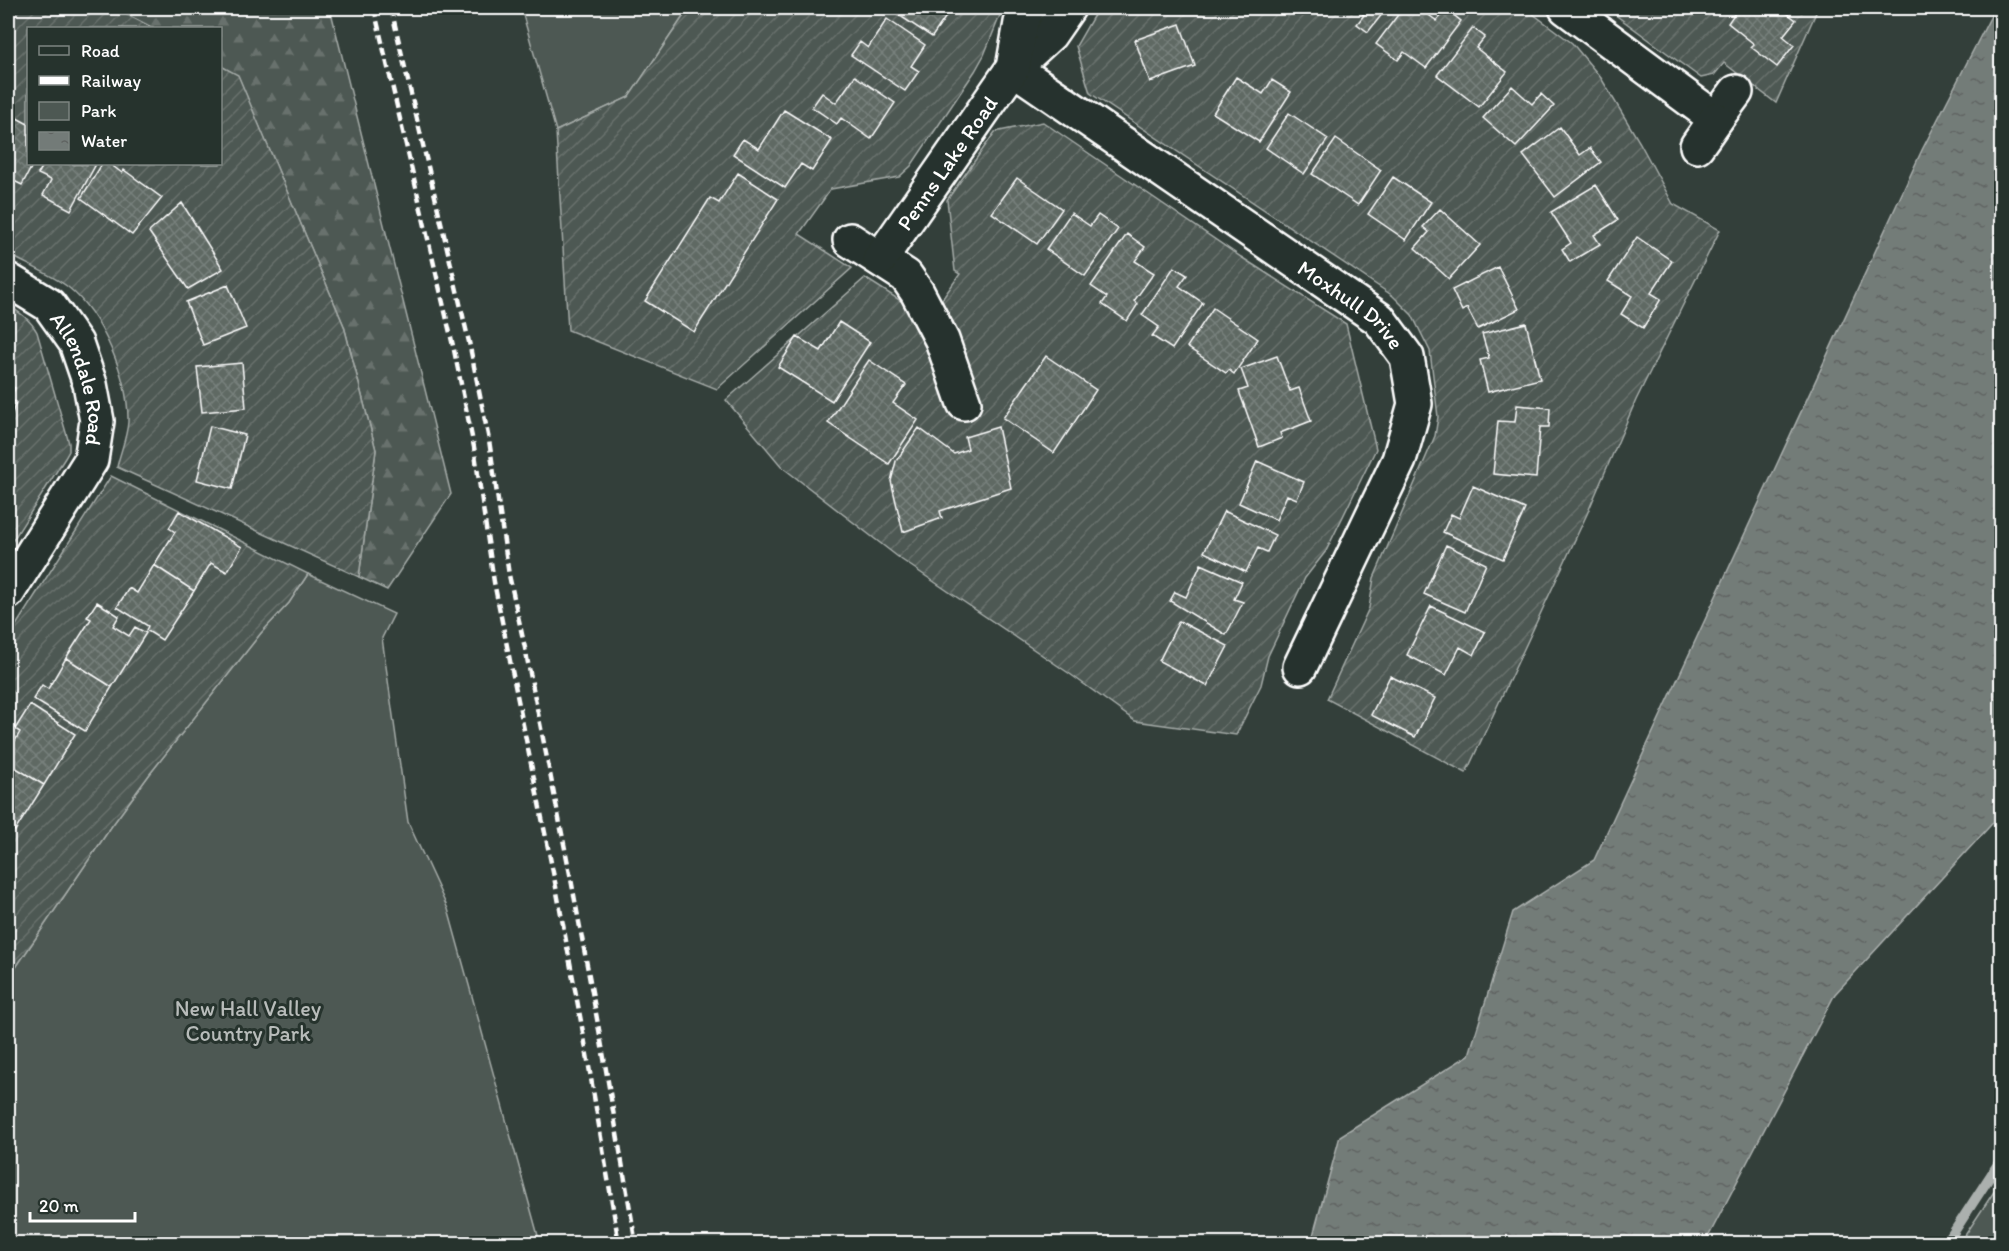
<svg xmlns="http://www.w3.org/2000/svg" width="2009" height="1251" font-family="Itim,sans-serif">
<style>
.green{fill:#4d5853;stroke:#a6aca9;stroke-width:1.5}
.forest{fill:url(#forest-firs);stroke:#a6aca9;stroke-width:1.5}
.garden{fill:url(#garden-furrows);stroke:#a6aca9;stroke-width:1.5}
.water{fill:url(#water-ripples);stroke:#abb0ae;stroke-width:1.5}
.lines{fill:none;stroke-linecap:round;stroke-linejoin:round}
.stream{stroke:#abb0ae;stroke-width:10}
.building{fill:url(#building-cross-hatch);stroke:#fff;stroke-width:1.5}
.minor-casing{stroke:#fff;stroke-width:38}
.minor{stroke:#26332d;stroke-width:33}
.rail{stroke:#fff;stroke-width:4.5;stroke-dasharray:9 4.5;stroke-linecap:butt}
.labels{text-anchor:middle;stroke-width:6;stroke-linejoin:round;paint-order:stroke}
.street-label{font-size:22px;fill:#fff;stroke:#26332d}
.park-label{font-size:22px;fill:#b8bcba;stroke:#26332d}
</style>
<defs>
<pattern id="forest-firs" width="22" height="20" patternUnits="userSpaceOnUse" patternTransform="scale(1.5)"><rect width="22" height="20" fill="#4d5853"/><path d="M5 1l3.5 6h-7zM16 11l3.5 6h-7z" fill="#68716d"/></pattern>
<pattern id="garden-furrows" width="10" height="10" patternUnits="userSpaceOnUse" patternTransform="scale(1.5)"><rect width="10" height="10" fill="#4d5853"/><path d="M-1 1l2-2M0 10L10 0M9 11l2-2" fill="none" stroke="#68716d"/></pattern>
<pattern id="water-ripples" width="26" height="14" patternUnits="userSpaceOnUse" patternTransform="scale(1.5)"><rect width="26" height="14" fill="#737b78"/><path d="M2 4q2-2 4 0t4 0M15 11q2-2 4 0t4 0" fill="none" stroke="#606462"/></pattern>
<pattern id="building-cross-hatch" width="8" height="8" patternUnits="userSpaceOnUse" patternTransform="scale(1.5)"><rect width="8" height="8" fill="#5f6964"/><path d="M0 0l8 8M0 8l8-8" fill="none" stroke="#77807b"/></pattern>
</defs>
<rect width="100%" height="100%" fill="#333f3a"/>
<filter id="ink" filterUnits="userSpaceOnUse"><feTurbulence type="fractalNoise" baseFrequency=".0167" numOctaves="2"/><feDisplacementMap in="SourceGraphic" scale="12" xChannelSelector="R" yChannelSelector="G"/><feConvolveMatrix kernelMatrix="1 2 1 2 8 2 1 2 1" color-interpolation-filters="sRGB"/></filter>
<g filter="url(#ink)">
<path class="green" d="M521 8H689L629 97 556 131Z
M308 574 394 614 382 638 408 822 448 909 540 1243H8V979L111 827 149 775 261 633 289 603Z
M2001 1181V1243H1960Z"/>
<path class="forest" d="M114 8H330L451 494 387 590 359 577 376 450 344 326 238 76 221 66 220 28H153Z"/>
<path class="garden" d="M8 8H114L153 28H28V164H220L221 66 238 75 344 326 376 450 359 577 117 467C120 453 127 437 128 422 129 379 102 314 68 287 54 276 24 263 8 254Z
M689 8H1003L984 55 975 71 911 166 899 177 831 189 799 234 852 268 717 389 568 330 556 131 629 97Z
M1098 8H1525L1572 43 1601 78 1640 143 1673 204 1720 230 1636 400 1587 514 1466 773 1327 699 1369 608 1374 578 1435 436 1438 417 1430 351 1412 315 1393 296 1090 93 1076 46Z
M1606 8H1818L1776 103 1724 63 1714 75 1701 78Z
M1043 122 1241 257 1346 324 1376 449 1326 551 1305 578 1268 656 1261 685 1236 735 1135 721 1070 674 902 560 782 467 726 400 865 278 918 312 938 305 960 274 955 271 947 200 995 132Z
M8 305C20 313 30 319 37 332L69 443V451L65 458 8 548Z
M111 476 308 574 289 603 261 633 149 775 111 827 8 979V638Z"/>
<path class="water" d="M1995 8H2002L2001 814 1835 994 1705 1243H1311L1340 1136 1469 1055 1513 912 1594 860 1922 150Z"/>
<g class="lines">
<path class="stream" d="M1946 1244 2002 1158"/>
</g>
<path class="building" d="M888 8H947L943 13 947 15 932 37Z
M1354 8H1387L1368 32 1357 24 1364 15Z
M1403 8H1419L1437 21 1446 9 1461 21 1426 68 1404 52 1398 60 1376 44Z
M1734 8H1780L1796 20 1783 36 1794 45 1777 67 1751 47 1754 44 1728 23 1737 10Z
M887 19 925 45 911 66 919 71 905 91 851 55 860 42 868 48Z
M1180 24 1195 66 1150 82 1135 40Z
M1473 28 1485 37 1476 48 1507 72 1479 107 1437 75Z
M855 76 895 103 871 139 841 118 837 124 812 107 822 93 836 103Z
M1236 77 1263 94 1272 80 1291 92 1259 142 1213 113Z
M1512 86 1532 104 1541 94 1554 106 1516 147 1483 118Z
M784 110 832 140 812 171 801 164 785 188 733 154 743 139 759 149Z
M8 113 28 124V164H33L22 185 8 178Z
M1289 113 1328 139 1304 174 1266 148Z
M1560 127 1580 155 1590 148 1601 162 1555 197 1523 155Z
M1336 139 1381 170 1358 205 1312 174Z
M44 164H96L71 210 43 195 51 180 38 174Z
M102 164H110L122 173 124 170 162 198 132 235 81 198Z
M738 173 778 199 694 332 645 301 710 198 719 203Z
M1393 177 1431 202 1406 240 1368 214Z
M1017 178 1062 209 1037 244 992 213Z
M1596 185 1618 220 1594 235 1600 244 1570 262 1562 249 1571 243 1551 212Z
M182 203 223 269 188 289 149 232Z
M1440 209 1480 245 1449 279 1415 248 1429 232 1423 227Z
M1071 213 1090 226 1098 215 1118 229 1085 276 1046 249Z
M1127 234 1145 247 1135 261 1154 273 1134 301 1138 304 1127 321 1102 304 1107 297 1091 286Z
M1637 237 1672 261 1651 293 1661 299 1643 328 1621 314 1632 296 1608 281Z
M1174 267 1187 275 1179 286 1203 303 1172 349 1152 336 1159 327 1142 315Z
M1498 267 1519 309 1478 329 1467 308 1462 311 1452 290Z
M228 285 246 328 203 345 186 302Z
M1213 308 1258 339 1234 374 1229 370 1226 373 1187 347Z
M839 322 870 342 832 401 778 367 797 337 821 351Z
M1526 323 1540 379 1488 392 1480 360 1489 358 1482 334Z
M1046 356 1096 390 1054 453 1003 418Z
M1277 356 1290 391 1299 388 1311 421 1280 433 1282 438 1259 447 1239 391 1248 388 1241 369Z
M869 360 906 385 893 403 918 420 889 464 828 423Z
M242 363 246 408 202 412 197 367Z
M8 385 15 388 10 400 16 402 8 425Z
M1517 405 1550 408 1549 427H1540L1536 478 1493 474 1498 421 1515 422Z
M210 426 245 435 232 489 197 480Z
M998 427 1011 488 940 511 942 518 903 532 891 481 896 461 919 428 954 454 968 449 965 437Z
M1257 461 1304 482 1297 499 1287 495 1276 520 1239 503Z
M1473 486 1525 509 1503 559 1443 532 1451 514 1459 518Z
M179 511 242 547 227 572 211 563 194 591 154 565 175 532 169 528Z
M1224 511 1275 535 1267 552 1258 548 1246 572 1204 552Z
M1446 545 1486 564 1465 612 1424 594Z
M1201 564 1242 582 1234 599 1243 602 1226 635 1170 601 1175 592 1186 597Z
M154 565 194 591 162 640 146 630 148 626 117 607 129 588 137 593Z
M97 602 119 616 113 626 129 636 135 627 146 633 112 687 66 658 91 619 87 617Z
M1431 606 1485 632 1474 655 1460 647 1446 675 1407 655Z
M1179 621 1228 646 1207 686 1159 661Z
M66 658 112 687 85 731 33 699 42 685 48 689Z
M1390 676 1435 698 1415 737 1371 715Z
M30 705 75 734 44 785 8 763V753L20 732 15 729Z
M8 763 44 785 15 831 8 826Z"/>
<g class="lines">
<defs>
<g id="minor">
<path id="s1" d="M1068 8 1050 34 1013 68 1379 319 1407 357 1415 404 1399 460 1300 667"/>
<path d="M1566 8 1716 119 1736 92"/>
<path d="M1697 146 1716 119"/>
<path d="M850 240 906 276 917 292 942 340 964 403"/>
<path id="s2" d="M880 259 1013 68 1021 23 1028 8"/>
<path id="s3" d="M8 280 49 305 76 343 90 384 97 421 91 460 8 592"/>
</g>
</defs>
<use href="#minor" class="minor-casing"/>
<use href="#minor" class="minor"/>
<path class="rail" d="M374 8 454 350 474 447 494 582 556 887 585 1043 619 1244
M391 8 469 342 489 440 509 575 525 648 571 879 600 1035 636 1244"/>
</g>
</g>
<g class="labels">
<g class="street-label">
<text dy="8" stroke="none"><textPath href="#s2" startOffset="117">Penns Lake Road</textPath></text>
<text dy="8" stroke="none"><textPath href="#s1" startOffset="495">Moxhull Drive</textPath></text>
<text dy="8" stroke="none"><textPath href="#s3" startOffset="130">Allendale Road</textPath></text>
</g>
<g class="park-label">
<text x="248" y="1016">New Hall Valley<tspan x="248" dy="25">Country Park</tspan></text>
</g>
</g>
<rect width="2009" height="1251" fill="none" stroke="#26332d" stroke-width="30"/>
<rect x="15" y="15" width="1979" height="1221" fill="none" stroke="#fff" stroke-width="2" filter="url(#ink)"/>
<rect x="27" y="27" width="195" height="138" fill="#26332d" stroke="#7d8581" stroke-width="1.5"/>
<rect x="39" y="46" width="30" height="9" fill="#26332d" stroke="#7d8581" stroke-width="1.5"/>
<text x="81" y="57" font-size="18" fill="#ffffff">Road</text>
<rect x="39" y="76" width="30" height="9" fill="#ffffff" stroke="#7d8581" stroke-width="1.5"/>
<text x="81" y="87" font-size="18" fill="#ffffff">Railway</text>
<rect x="39" y="102" width="30" height="18" fill="#4d5853" stroke="#7d8581" stroke-width="1.5"/>
<text x="81" y="117" font-size="18" fill="#ffffff">Park</text>
<rect x="39" y="132" width="30" height="18" fill="url(#water-ripples)" stroke="#7d8581" stroke-width="1.5"/>
<text x="81" y="147" font-size="18" fill="#ffffff">Water</text>
<path d="M30 1212v9h105v-9" fill="none" stroke="#ffffff" stroke-width="3"/>
<text x="39" y="1212" font-size="18" fill="#ffffff" stroke="#26332d" stroke-width="4.5" paint-order="stroke">20 m</text>
</svg>
